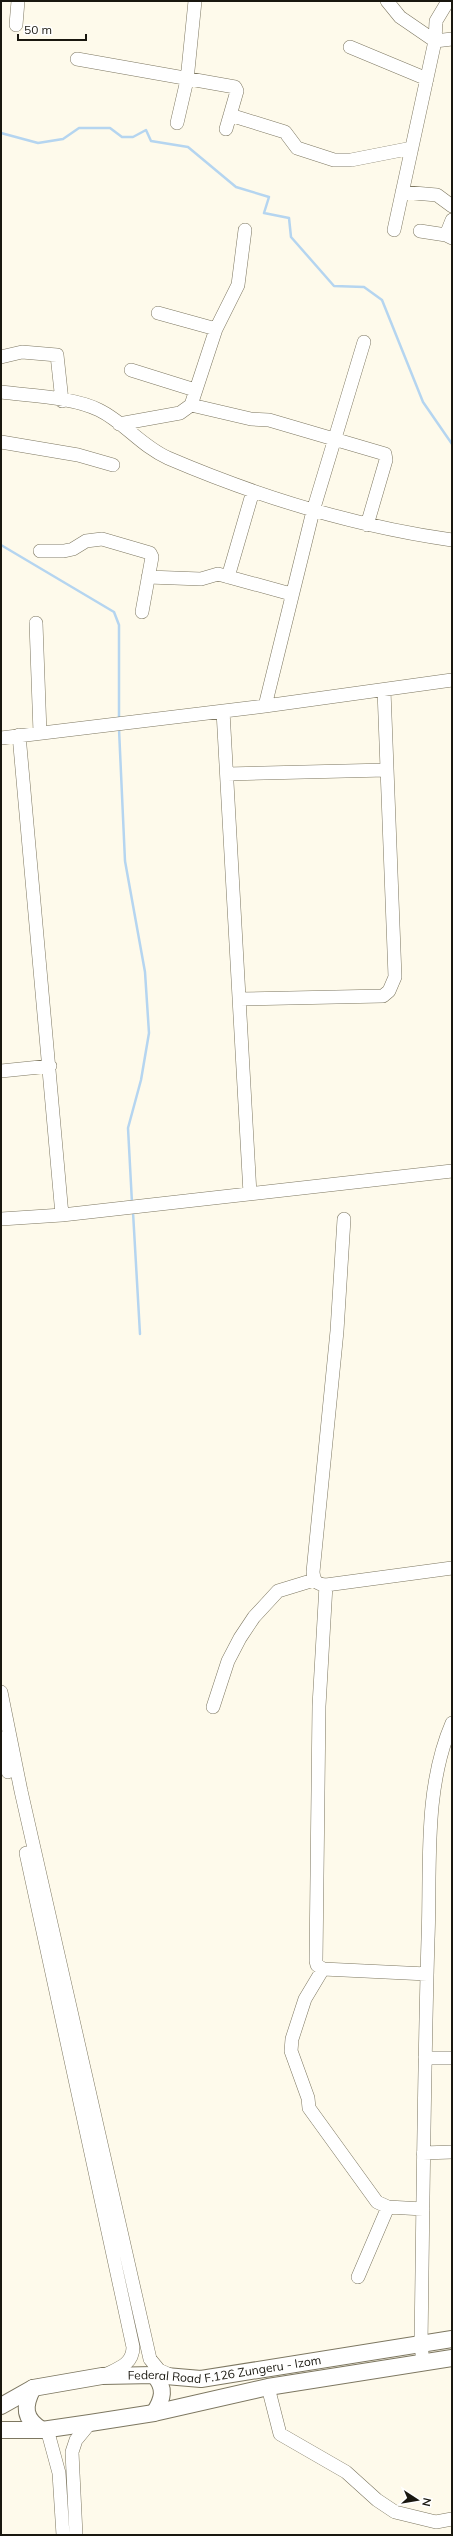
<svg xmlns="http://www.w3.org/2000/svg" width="453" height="2536" font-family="Mulish,sans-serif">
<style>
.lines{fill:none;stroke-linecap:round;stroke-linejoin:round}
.stream{stroke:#b5d5f0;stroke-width:2.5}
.minor-casing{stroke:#7d7761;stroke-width:14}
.major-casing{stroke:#7d7761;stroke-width:18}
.minor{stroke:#fff;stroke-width:13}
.major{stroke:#fff;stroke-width:16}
.labels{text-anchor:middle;stroke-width:3;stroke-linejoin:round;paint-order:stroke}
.street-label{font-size:12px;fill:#19170f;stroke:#fff}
</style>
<rect width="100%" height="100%" fill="#fefaeb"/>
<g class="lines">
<path class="stream" d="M1 133 38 143 63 139 79 128H110L122 137H133L146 130 151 141 188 147 236 187 269 197 264 213 289 218 291 237 334 286 364 287 382 300 423 402 452 444
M1 545 114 612 119 625V720
M119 729 125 861 145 972 149 1033 141 1080 128 1128 132 1203
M133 1212 140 1334"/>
<defs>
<path id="minor" d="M387 1 400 17 435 41 394 230
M448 1 436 21 435 41 452 39
M16 25 18 1
M350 47 427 79
M77 59 235 87 237 91 226 129
M230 115 285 132 297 148 334 160H351L412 148
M177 123 187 80 195 1
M402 192 437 195 452 206
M420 231 446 235 452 238
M446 235 452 220
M158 313 216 329
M1 357 22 352 57 355 62 401
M131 370 195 390
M1 392C31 396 73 397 99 410 124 422 141 446 168 458 259 497 354 526 452 540
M191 405 251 419 269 420 385 454 386 460 367 525
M119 424 180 413 191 405 216 329 238 285 245 230
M1 442 78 455 113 465
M40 551H64L73 549 86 541 102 539 150 553 152 557 142 612
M148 577 201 579 218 574 291 594
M228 577 253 491
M36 623 40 733
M265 706 313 511 364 342
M223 711 250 1194
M19 735 62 1215
M1 738 265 706 452 680
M227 774 386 770
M239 999 383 996 389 991 395 977 384 690
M1 1071 50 1066
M1 1219 62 1215 452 1171
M344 1219 337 1331 313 1572C314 1582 317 1584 326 1585L452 1568
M326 1585 319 1706 316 1961 317 1965 323 1969 427 1974
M1 1692 21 1791 150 2359 159 2370 170 2375
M213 1707 228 1661 240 1638 254 1617 278 1591 314 1580
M1 1738 8 1772
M26 1853 133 2347C133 2364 119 2368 105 2375
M323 1969 305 1999 292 2039 291 2051 308 2098 309 2108 377 2202 388 2207 423 2209
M425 2058H452
M423 2153 452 2152
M358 2277 388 2207
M423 2363 421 2344C423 2209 424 2074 428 1939 431 1868 423 1790 452 1723
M268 2387 280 2434 346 2472 377 2500 395 2512 436 2522 452 2519
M47 2429 59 2473 63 2535
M76 2535 72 2452 76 2440 90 2423"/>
<g id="major">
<path d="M154 2375C166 2388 163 2399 154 2413"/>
<path d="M33 2388C23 2407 24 2419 42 2430"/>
<path id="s1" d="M1 2406 33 2388 102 2376 154 2375 201 2379 452 2339"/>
<path d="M1 2430H42L90 2423 154 2413 268 2387 452 2358"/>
</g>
</defs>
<use href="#minor" class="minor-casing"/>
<use href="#major" class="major-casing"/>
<use href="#minor" class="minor"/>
<use href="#major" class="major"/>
</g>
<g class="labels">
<g class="street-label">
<text dy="4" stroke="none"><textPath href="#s1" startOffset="230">Federal Road F.126 Zungeru - Izom</textPath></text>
</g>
</g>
<rect width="453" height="2536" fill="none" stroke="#19170f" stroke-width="4"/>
<g transform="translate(417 2500) rotate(102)" stroke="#ffffff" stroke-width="3" paint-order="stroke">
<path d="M0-3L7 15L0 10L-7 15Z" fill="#19170f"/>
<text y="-6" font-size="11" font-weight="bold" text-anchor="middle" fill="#19170f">N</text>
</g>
<path d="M18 34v6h68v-6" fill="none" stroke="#19170f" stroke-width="2"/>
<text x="24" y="34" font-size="12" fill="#19170f" stroke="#ffffff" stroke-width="3" paint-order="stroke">50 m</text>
</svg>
